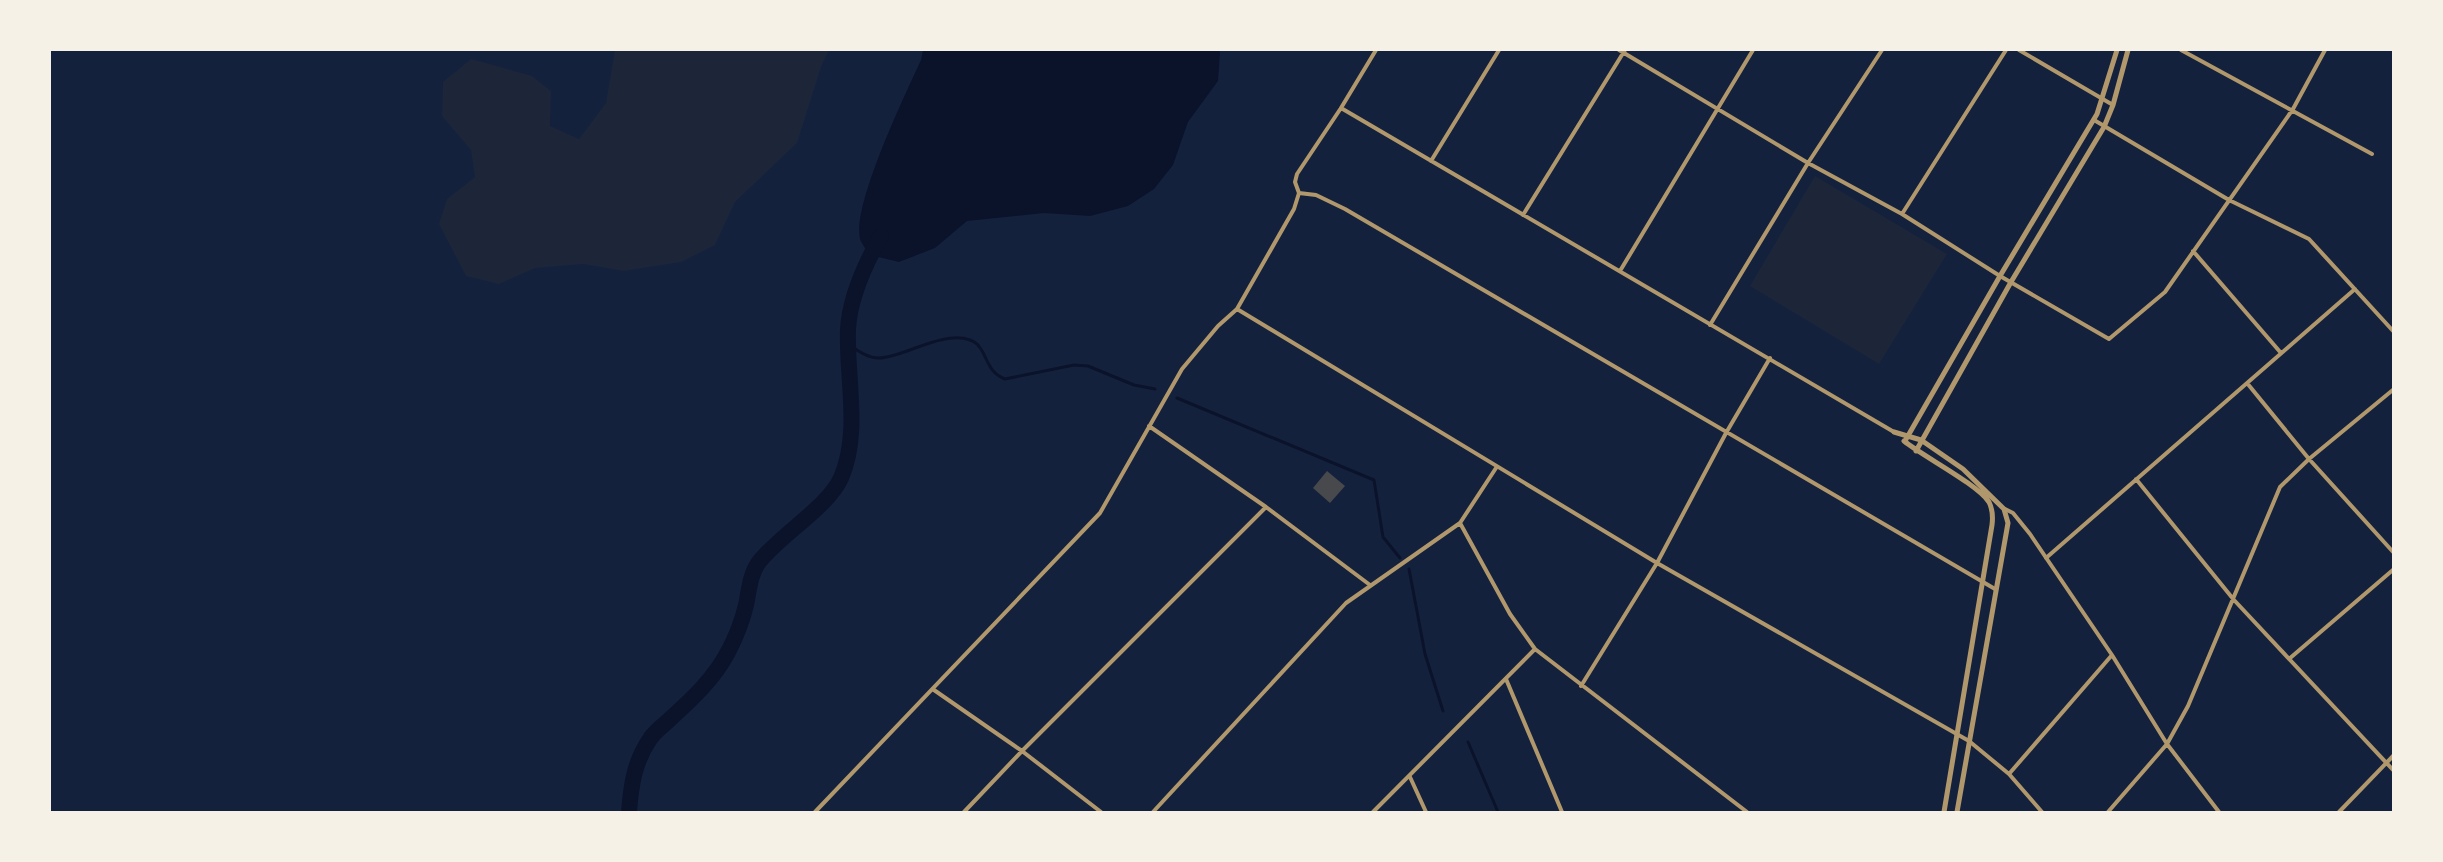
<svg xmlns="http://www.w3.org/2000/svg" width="2443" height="862" font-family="'IBM Plex Sans',sans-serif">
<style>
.green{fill:#1d2539}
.water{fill:#0b132b}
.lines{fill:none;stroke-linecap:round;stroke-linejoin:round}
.stream{stroke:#0b132b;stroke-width:3}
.river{stroke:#0b132b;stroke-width:16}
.building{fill:#48494c}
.minor{stroke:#b1986c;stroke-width:4}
.tertiary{stroke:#b1986c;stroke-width:5}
</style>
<rect width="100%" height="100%" fill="#14213d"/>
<path class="green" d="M615 50H829L821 67 797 143 735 202 715 245 681 262 624 271 583 264 535 268 499 284 466 276 439 224 447 199 475 177 471 150 442 116 443 82 471 59 532 76 551 91 550 126 579 139 606 103Z
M1815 176 1947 254 1879 364 1750 286Z"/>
<path class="water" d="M923 50H1219L1220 53 1218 81 1188 122 1173 165 1154 189 1128 206 1090 216 1044 213 967 221 935 248 899 262 870 255C867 251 862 244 860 239 852 205 905 95 921 60Z"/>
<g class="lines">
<path class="stream" d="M849 345C857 350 868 358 879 358 902 358 943 330 970 340 988 346 983 371 1005 379L1074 365 1088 366 1134 385 1155 389
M1177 398 1374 480 1383 537 1400 558
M1409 569 1425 654 1443 711
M1468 742 1498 812"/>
<path class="river" d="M629 812C631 786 634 762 650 739 654 732 663 726 669 720 691 700 714 679 728 652 736 637 742 622 746 605 749 591 750 574 759 562 780 535 828 507 841 478 861 432 846 377 848 329 850 296 865 264 881 236"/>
</g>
<path class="building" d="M1327 471 1345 486 1330 503 1313 488Z"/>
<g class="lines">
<path class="minor" d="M1619 50 1808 163 1902 214 2000 276 2109 339 2165 292 2293 109 2325 50
M2019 50 2113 105
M2181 50 2372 154
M1341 108 1894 432
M2094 120 2229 200 2309 239 2394 332
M1431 161 1499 50
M1299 193 1316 195 1345 209 1995 589
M1902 214 2006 50
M1523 215 1625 50
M2193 251 2281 353
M1620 271 1753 50
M1237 309 1657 563 1969 741 2009 774 2042 812
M1710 325 1808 163 1882 50
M2247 383 2309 459 2394 553
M1149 426 1266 507 1370 585
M2136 479 2234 600 2394 771
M2005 509 2013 513 2030 534 2112 655 2167 744 2219 812
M1460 523 1510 614 1535 649 1747 812
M2046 558 2355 289
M2289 659 2394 569
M1506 679 1562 812
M1581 686 1657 563 1726 433 1770 358
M934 690 1022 751 1101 812
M2009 774 2112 655
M1410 777 1426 812
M815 812 1100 513 1182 369 1218 326 1237 309 1294 209 1299 193 1295 182 1297 174 1341 108 1376 50
M964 812 1022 751 1266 507
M1153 812 1346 603 1460 523 1496 468
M1373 812 1535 649
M2108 812 2167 744 2188 706 2280 487 2309 459 2394 389
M2339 812 2394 755"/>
<path class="tertiary" d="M1894 432 1921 440 1963 469 2004 509 2008 523 1957 812
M1904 441C1924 457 1977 484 1989 502 1993 510 1993 517 1992 525L1944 812
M1905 441 2000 276 2097 114 2117 50
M1916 451 2011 282 2104 127 2113 105 2128 50"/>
</g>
<rect width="2443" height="862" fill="none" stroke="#f6f1e7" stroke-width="102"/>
</svg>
